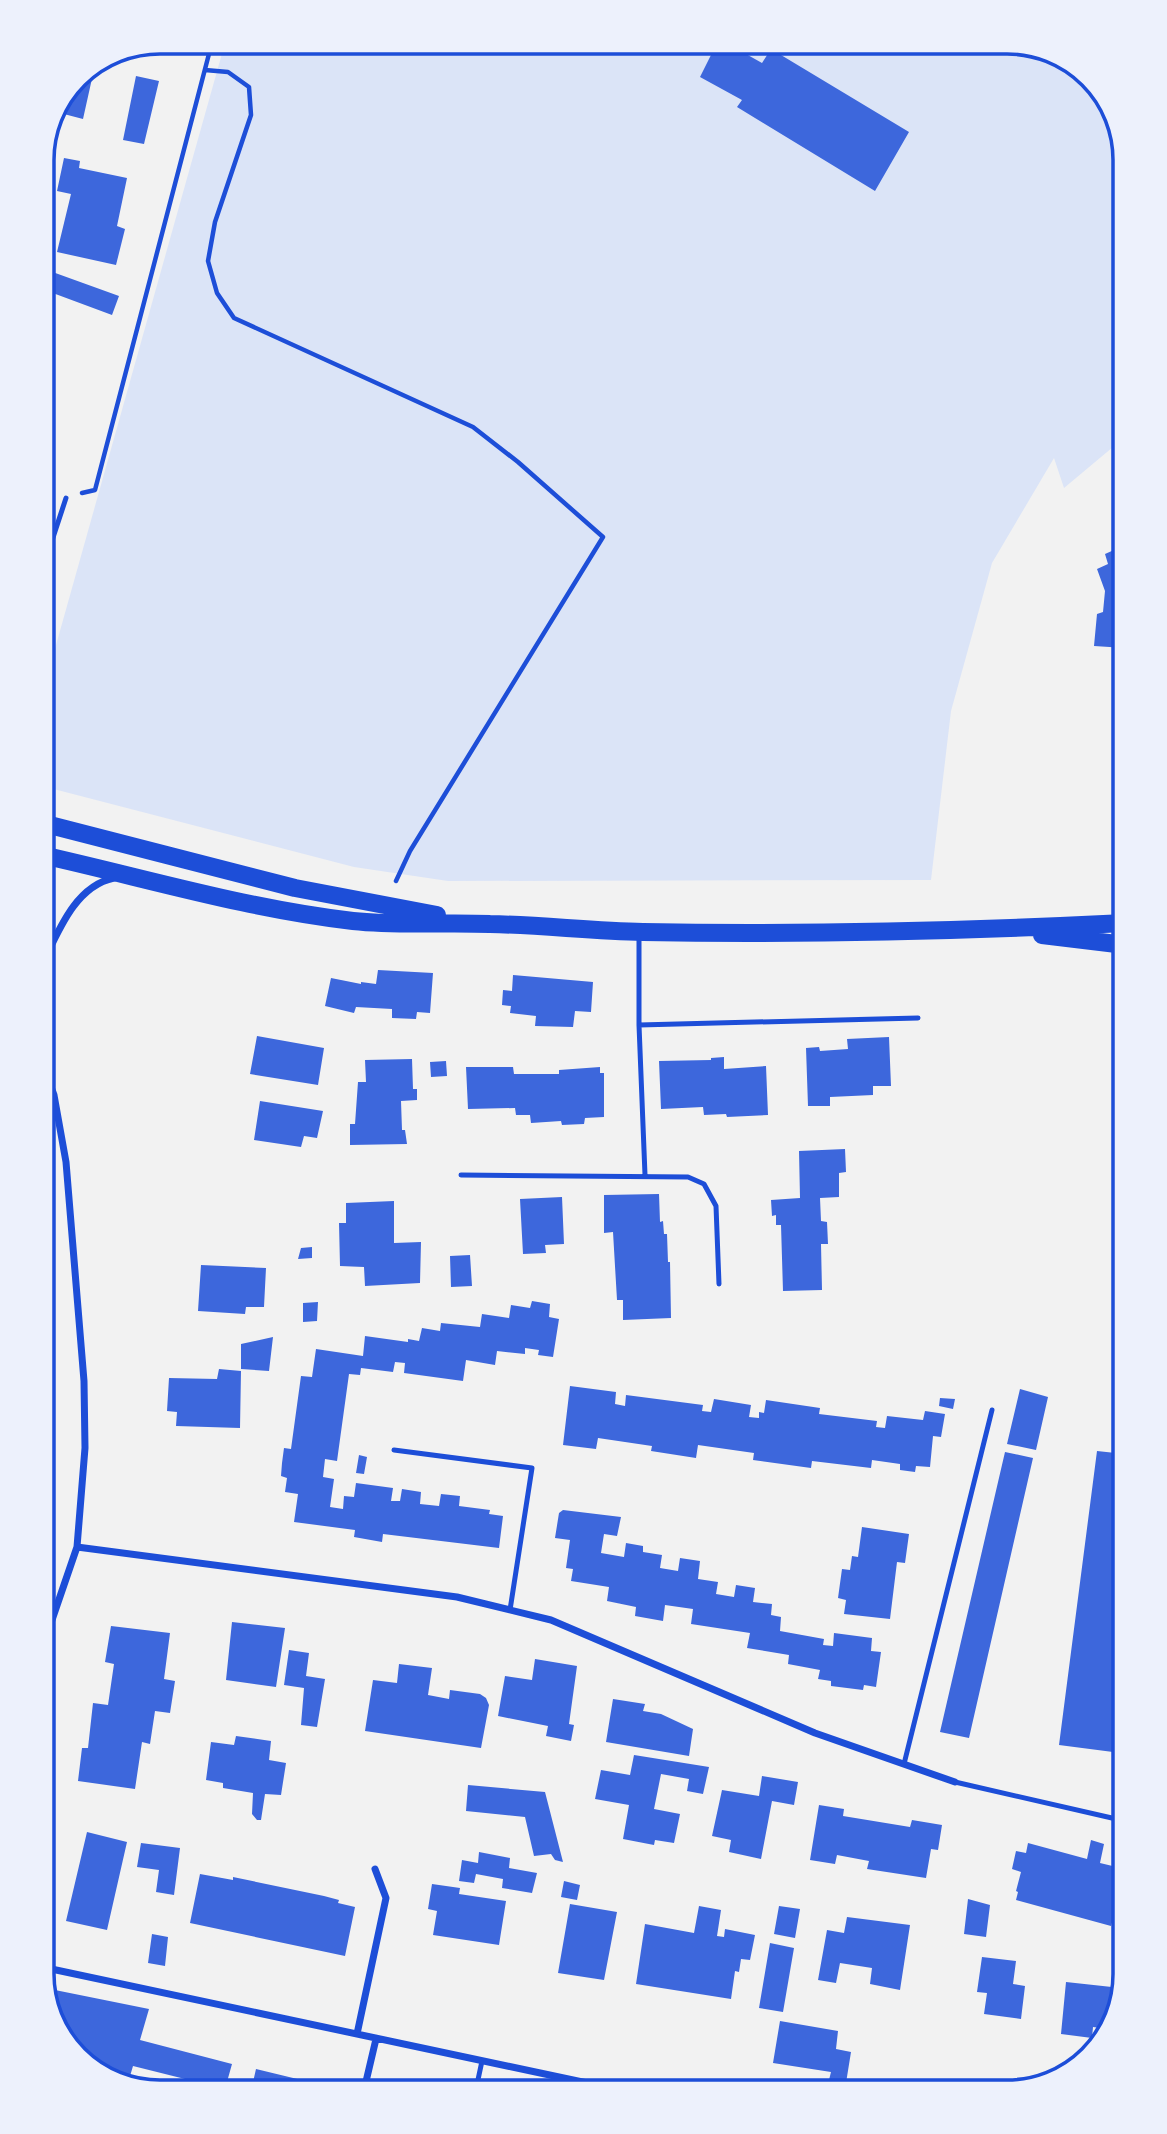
<svg xmlns="http://www.w3.org/2000/svg" width="1167" height="2134" font-family="Cabin,sans-serif">
<style>
.green{fill:#dbe4f7}
.building{fill:#3d67dc}
.lines{fill:none;stroke-linecap:round;stroke-linejoin:round}
.path{stroke:#1d4ed8;stroke-width:4.5}
.service{stroke:#1d4ed8;stroke-width:5}
.minor{stroke:#1d4ed8;stroke-width:7}
.primary{stroke:#1d4ed8;stroke-width:18}
.rim{fill:none;stroke:#1d4ed8;stroke-width:3.5}
</style>
<rect width="100%" height="100%" fill="#f2f2f2"/>
<path class="green" d="M1015 42 1078 66 1116 115 1125 160V437L1064 488 1054 458 992 563 951 711 931 880 448 881 354 867 42 786V695L223 50Z"/>
<path class="building" d="M716 45H730L762 63 771 49 909 132 875 191 737 107 742 100 700 77Z
M95 65 83 119 60 113 77 76Z
M136 76 159 81 144 144 123 140Z
M64 158 80 161 79 168 127 178 117 226 125 229 116 265 57 252 71 194 57 191Z
M47 270 119 296 112 315 42 289Z
M1123 546 1125 648 1094 646 1097 614 1103 612 1105 591 1097 569 1108 564 1105 554Z
M378 970 433 973 430 1013 417 1012 416 1019 392 1018V1009L356 1007 354 1013 325 1006 331 978 361 984V982L376 984Z
M513 975 593 982 591 1012 575 1011 573 1027 535 1026 536 1016 510 1013 511 1006 502 1005 503 990 512 991Z
M257 1036 324 1048 318 1085 250 1074Z
M889 1037 891 1086H873V1095L830 1097V1106H808L806 1048 819 1047 820 1051 848 1049 847 1039Z
M724 1057V1069L766 1066 768 1115 727 1117 726 1114 704 1115 703 1107 661 1109 659 1061 711 1060V1058Z
M412 1059 413 1089H417V1100L401 1101 402 1130H405L407 1144 350 1145V1124H355L358 1082H366L365 1060Z
M446 1061 447 1076 431 1077 430 1062Z
M466 1067H513L514 1074H559V1070L600 1067V1073H604V1117L585 1118 584 1124 562 1125 561 1121 531 1123 530 1115H516L515 1108 468 1109Z
M260 1101 323 1111 317 1138 304 1136 301 1147 254 1140Z
M845 1149 846 1172 839 1173V1197L820 1198 821 1221 827 1222 828 1244H821L822 1290 783 1291 781 1225H776V1215L772 1216 771 1200 800 1198 799 1151Z
M659 1194 660 1222 663 1221 664 1234H667L668 1262H670L671 1318 623 1320V1300H617L613 1232 604 1233V1195Z
M562 1197 564 1244 545 1245 546 1253 523 1254 520 1199Z
M394 1201V1243L421 1242 420 1283 365 1286 364 1267 340 1266 339 1223H346V1203Z
M312 1247V1258L298 1259 301 1248Z
M470 1255 472 1286 451 1287 450 1256Z
M201 1265 266 1268 264 1307H246L245 1314 198 1311Z
M532 1301 550 1304 549 1317 559 1319 553 1357 538 1355 539 1350 525 1348V1354L497 1351 495 1365 466 1360 463 1381 404 1373 405 1363 395 1362 393 1372 361 1368 360 1375 349 1374 337 1461 325 1459 323 1477 334 1479 330 1507 343 1509 344 1496 354 1497 356 1483 393 1488 391 1501H400L402 1489 421 1492 420 1504 439 1506 441 1494 460 1496 459 1506 490 1510 489 1514 503 1516 499 1548 383 1534 382 1542 354 1537 355 1530 294 1522 298 1494 285 1492 287 1478 281 1476 282 1463 284 1448 291 1449 301 1376 312 1377 316 1349 363 1356 365 1336 408 1342V1339L419 1341 422 1328 440 1331 441 1323 480 1327 482 1314 509 1318 511 1305 530 1308Z
M318 1302 317 1321 303 1322V1303Z
M273 1337 269 1371 241 1369V1344Z
M219 1369 241 1371 240 1428 176 1426 177 1412 167 1411 169 1378 217 1379Z
M570 1386 616 1392 615 1404 625 1406 626 1395 703 1405 702 1411 711 1412 714 1399 751 1405 749 1417 759 1418V1412L764 1413 766 1400 820 1408 819 1414 877 1421 876 1427 885 1428 887 1416 923 1420 925 1411 945 1414 941 1437 933 1436 930 1467 916 1466 915 1472 900 1470V1464L872 1460 871 1468 812 1461 811 1468 753 1460 754 1453 698 1445 696 1458 651 1451 652 1446 598 1438 596 1449 563 1445Z
M1020 1389 1048 1397 1036 1450 1007 1444Z
M940 1398 955 1399 953 1409 939 1406Z
M1097 1451 1125 1454V1666L1113 1752 1059 1745Z
M1005 1452 1033 1458 969 1738 940 1732Z
M359 1455 367 1457 364 1474 356 1473Z
M563 1510 621 1517 617 1536 604 1534 601 1553 624 1557 626 1543 643 1546V1552L662 1555 660 1568 678 1571 680 1558 700 1561 698 1579 718 1582 716 1594 734 1597 736 1585 755 1588 753 1602 772 1604 771 1615 781 1617 780 1631 824 1639 823 1645 833 1646 834 1633 872 1638 871 1651 881 1652 876 1687 864 1685 863 1690 831 1686V1681L818 1679 820 1670 788 1664 789 1655 747 1648 750 1633 691 1624 693 1609 665 1605 663 1621 635 1616 636 1607 607 1601 609 1587 571 1581 573 1569 566 1568 570 1540 555 1538 559 1513Z
M862 1527 909 1534 905 1563 897 1562 890 1619 844 1614 846 1600 838 1598 842 1569 850 1570 852 1556 858 1557Z
M232 1622 285 1628 276 1687 226 1680Z
M111 1626 170 1633 164 1679 175 1681 170 1713 155 1711 150 1744 142 1742 135 1789 78 1781 82 1748H88L93 1703 108 1705 114 1664 105 1662Z
M289 1650 309 1653 306 1676 325 1679 317 1727 301 1725 304 1688 284 1685Z
M535 1659 577 1666 569 1724 574 1725 571 1741 546 1736 548 1726 498 1716 505 1676 532 1680Z
M399 1664 432 1668 428 1695 449 1699 450 1690 480 1694 486 1698 489 1705 481 1748 365 1731 373 1680 397 1683Z
M613 1699 645 1704 643 1711 661 1714 693 1729 689 1756 606 1742Z
M236 1736 271 1741 269 1760 286 1763 281 1795 265 1794 261 1820H257L252 1814 253 1793 223 1788V1783L206 1780 211 1742 234 1745Z
M634 1755 709 1767 703 1794 687 1791 689 1779 661 1774 654 1809 680 1814 674 1843 655 1840 654 1845 623 1839 629 1805 595 1799 601 1770 630 1775Z
M762 1776 798 1782 794 1805 772 1801 761 1859 729 1852 731 1840 712 1836 722 1790 759 1796Z
M468 1785 545 1792 563 1862 555 1860 551 1854 534 1856 525 1817 466 1811Z
M819 1805 844 1809 843 1816 910 1827 912 1820 942 1825 938 1850 931 1849 926 1878 867 1869 869 1861 837 1855 835 1864 810 1860Z
M87 1832 127 1842 107 1930 66 1921Z
M1091 1840 1104 1844 1100 1863 1125 1869V1899L1119 1898 1111 1926 1016 1900 1018 1892 1016 1891 1021 1872 1012 1869 1016 1851 1026 1853 1028 1843 1087 1859Z
M141 1843 180 1848 174 1895 156 1892 159 1870 137 1867Z
M479 1852 510 1858 509 1868 537 1873 532 1893 502 1888 503 1879 476 1874 474 1883 459 1881 462 1860 478 1863Z
M200 1874 233 1880V1877L324 1896 339 1900 338 1903 355 1907 345 1956 190 1923Z
M564 1881 580 1885 577 1900 561 1897Z
M432 1884 460 1888 459 1894 506 1901 499 1945 433 1935 437 1911 428 1909Z
M968 1899 990 1905 986 1937 964 1934Z
M570 1904 617 1912 604 1980 558 1973Z
M699 1906 721 1910 717 1936 724 1937 725 1929 755 1935 750 1960 741 1959 739 1972 735 1971 731 1999 636 1984 645 1924 694 1933Z
M779 1906 800 1909 795 1938 774 1934Z
M847 1917 910 1925 900 1990 870 1984 872 1968 840 1963 836 1983 818 1980 827 1930 844 1933Z
M152 1934 168 1937 165 1966 148 1963Z
M770 1943 794 1948 783 2012 759 2008Z
M982 1957 1016 1961 1013 1984 1025 1986 1021 2019 984 2014 987 1993 977 1992Z
M1066 1982 1121 1988 1108 2029 1093 2027 1092 2038 1061 2034Z
M45 1988 149 2009 140 2040 232 2064 225 2089 133 2066 128 2083 94 2072 90 2067 92 2061 83 2059 51 2019Z
M780 2021 838 2031 836 2049 851 2052 846 2083 829 2080 831 2072 773 2063Z
M256 2069 322 2085 320 2090 251 2091Z"/>
<g class="lines">
<path class="path" d="M205 70 228 72 249 87 251 115 215 222 208 261 217 293 234 318 473 427 518 462 603 537 410 851 396 881
M82 493 95 490 210 50"/>
<path class="service" d="M42 571 66 498
M639 937V1025L645 1175
M639 1025 918 1018
M461 1175 688 1177 704 1184 716 1206 719 1284
M394 1450 532 1468 510 1610
M904 1764 992 1410
M955 1782 1125 1821
M476 2089 482 2061"/>
<path class="minor" d="M42 965C58 932 75 886 114 878
M77 1547 457 1597 551 1620 815 1733 955 1782
M42 1649 77 1547 85 1448 84 1381 66 1162 54 1095 42 1063
M42 1967 606 2087
M357 2034 386 1898 375 1869
M364 2090 376 2039"/>
<path class="primary" d="M42 823 295 888 437 915
M42 855C145 878 248 909 353 921 399 926 444 922 490 924 541 925 592 931 643 932 804 935 964 931 1125 923
M1042 935 1125 945"/>
</g>
<path d="M0 0H1167V2134H0ZM160 54H1007A106 106 0 0 1 1113 160V1974A106 106 0 0 1 1007 2080H160A106 106 0 0 1 54 1974V160A106 106 0 0 1 160 54Z" fill="#edf1fc" fill-rule="evenodd"/>
<path class="rim" d="M160 54H1007A106 106 0 0 1 1113 160V1974A106 106 0 0 1 1007 2080H160A106 106 0 0 1 54 1974V160A106 106 0 0 1 160 54Z"/>
</svg>
